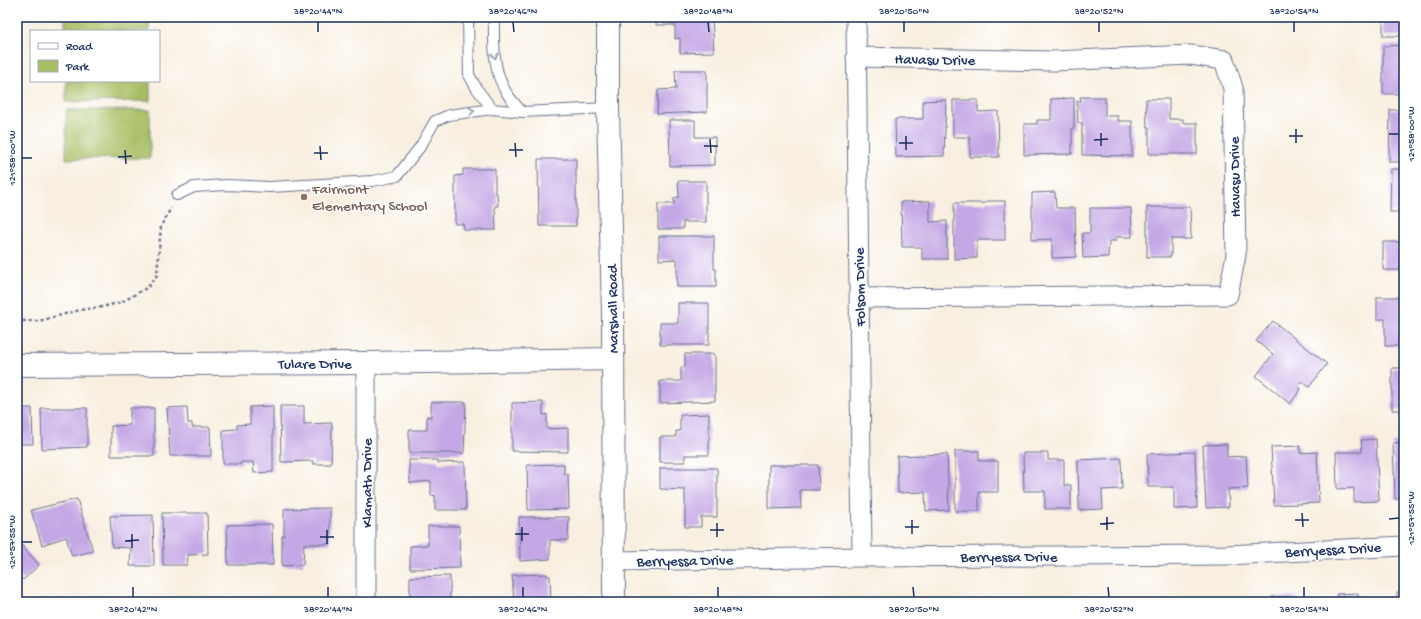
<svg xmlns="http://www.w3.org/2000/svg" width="1421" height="619" font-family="'Gochi Hand',sans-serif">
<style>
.green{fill:#a7bd62;stroke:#617660}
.building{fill:#c4a7e5}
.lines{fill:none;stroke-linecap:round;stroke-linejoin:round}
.service-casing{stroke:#68728c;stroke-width:12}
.minor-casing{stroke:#68728c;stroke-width:21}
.tertiary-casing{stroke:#68728c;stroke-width:24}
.path{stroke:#68728c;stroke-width:2.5;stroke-dasharray:3 3;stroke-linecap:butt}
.service{stroke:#fff;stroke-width:10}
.minor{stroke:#fff;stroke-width:19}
.tertiary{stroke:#fff;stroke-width:22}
.oneway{stroke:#8d97ae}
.ticks{fill:none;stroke:#1b2f5e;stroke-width:1.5}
.education-dot{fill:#8d6e63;stroke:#fff;stroke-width:1.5}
.labels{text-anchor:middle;stroke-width:3;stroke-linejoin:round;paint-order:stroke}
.street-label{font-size:15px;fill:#1b2f5e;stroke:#fff}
.education-label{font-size:15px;fill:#785e54;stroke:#fff;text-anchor:start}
.neatline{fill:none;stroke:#1b2f5e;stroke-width:1.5}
.ticks-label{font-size:10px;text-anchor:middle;fill:#1b2f5e}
</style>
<rect width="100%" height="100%" fill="#fff"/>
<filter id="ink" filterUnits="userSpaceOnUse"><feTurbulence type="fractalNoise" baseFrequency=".025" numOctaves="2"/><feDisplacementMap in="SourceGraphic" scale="8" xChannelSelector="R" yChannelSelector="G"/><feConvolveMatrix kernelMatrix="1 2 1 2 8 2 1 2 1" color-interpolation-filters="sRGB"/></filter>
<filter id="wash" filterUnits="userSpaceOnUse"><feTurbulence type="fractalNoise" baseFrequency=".012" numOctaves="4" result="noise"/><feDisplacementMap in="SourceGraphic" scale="16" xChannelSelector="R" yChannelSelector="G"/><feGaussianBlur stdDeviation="0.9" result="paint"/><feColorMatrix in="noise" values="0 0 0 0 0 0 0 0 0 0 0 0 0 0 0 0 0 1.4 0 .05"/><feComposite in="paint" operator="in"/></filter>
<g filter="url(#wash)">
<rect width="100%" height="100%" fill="#f8efe0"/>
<path class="green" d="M65 17H149V31H65Z
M66 81H150V101L66 102Z
M66 110H150V158L66 159Z"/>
<g id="blocks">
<path class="building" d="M656 17H712L714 52 680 53V38L675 39V25H656Z
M1383 17H1404V36H1383Z
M1404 45V94H1383V46Z
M675 70H707V112L657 114 658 90 676 89Z
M1080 97H1105V116H1118V121H1132V156L1082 155V123H1078L1077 101H1081Z
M1074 98V128H1072V154L1024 155V124H1037V120H1051V99Z
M1146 99H1169V119H1183V123H1197V154H1149V127H1147Z
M946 100 944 156 896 157 895 119H923V101Z
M953 100H978V112L998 111 999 157H970V137H953Z
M1390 110H1404V162H1389Z
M669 120H695V137H715V165L670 166Z
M538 159H576V226H539Z
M463 169H495V193H497L498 206H495L496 230H464L463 224H455V176L463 175Z
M1391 169H1404V212H1390Z
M678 181H706V222H683V229H658V204H674V198L679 197Z
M1055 192 1056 208H1075L1076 257 1052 258V239L1032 240V193Z
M930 201V222L947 221V259H922V247H902L901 202Z
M986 201H1005V240H977V258L954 259V203H986Z
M1147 207H1190L1191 239H1171V257H1147Z
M1090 208H1131L1132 237H1115L1116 241H1109L1108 257 1083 258 1082 233H1090Z
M659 236H714V269H716V287H677V259L659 260Z
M1383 242H1404V270H1383Z
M1377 297H1404V346H1385V319H1377Z
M678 303H709V345H660V323H678Z
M1273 321 1327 364 1309 387 1302 381 1298 386 1301 389 1290 404 1256 376 1273 354 1256 341Z
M685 354H715V401L660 403V381H681V367H685Z
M1392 368H1404V410H1392Z
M431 402H466L464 453H409V430H427V416L431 417Z
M543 402V415L547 414V429L568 428V452L512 451V403Z
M273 406V472L254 473 253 462H241V464H223V430L237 429V425L250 424V407Z
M280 406H304V424L332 423 331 464H313V461L281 462Z
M187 407 188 423H192V427H210L211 456H170L167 408Z
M17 408H32L33 444H17Z
M41 408H87V447L42 449Z
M130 408H154V456H111V426L130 425Z
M709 414V455H685V462H660V437H676V431H680V415Z
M1376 439 1379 501 1354 502V488L1337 489 1336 452H1362L1361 440Z
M1404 442V499H1395L1393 443Z
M1227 444V457L1246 456 1248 488 1228 489 1229 507 1206 508 1203 445Z
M1300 446V453L1317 452 1319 503 1274 505 1271 447Z
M955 451H979V461H998V492H979V511H955Z
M1195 452 1197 508 1174 509V487H1148L1147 454Z
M1023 453H1048V460H1064V485H1071V509H1045V491H1024Z
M947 454 949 510 926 511 925 492 898 493 897 456Z
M1121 458 1122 489 1102 490 1103 509 1079 510 1078 460Z
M409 460H438V463L465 462 466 510H435V495L431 496V481L410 483Z
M564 464V474H568L569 509 528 510 527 465Z
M769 465H818L819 490H800L801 508 769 509Z
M660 468H717V517H701V527H685V490L660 489Z
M77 499 93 551 72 556 66 537 42 545 31 510Z
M330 508V544H304L303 565 282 566V536H284V509Z
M162 513H207L208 554 188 555 187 565H163Z
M153 515 154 566H130L131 548 112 547 110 516Z
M519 517H569L568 540H550V559L520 561Z
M272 524 273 565H228L227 525Z
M428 526H459L460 568 410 569V546L428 545Z
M17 540 39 565 23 580 17 574Z
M547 574V576H550L551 602H514L512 575Z
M450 576V602H410V577Z
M1404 591V602H1397V592Z
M1358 593V602H1337V594Z
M1296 596V602H1272V597Z
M1187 600H1211V602H1187Z"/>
</g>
</g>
<g filter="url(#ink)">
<use href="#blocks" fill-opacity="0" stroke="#68728c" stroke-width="1"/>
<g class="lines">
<defs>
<path id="service" d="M468 17 469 75 477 89 492 109
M494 17C494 44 492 72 508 95 512 101 517 106 522 112
M177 195 194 187 226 185 270 187 373 181 397 176 420 147 435 121 449 115 492 109 522 112 608 108"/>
<path id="minor" d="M856 17 862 557
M856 57 1054 61 1191 55 1224 60 1233 88 1236 255 1228 295 860 298
M614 561 862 557 1227 555 1404 546
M366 602V363"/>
<path id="tertiary" d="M608 17V108L613 312 614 602
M17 365 366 363 613 359"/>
</defs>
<use href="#service" class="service-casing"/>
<use href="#minor" class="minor-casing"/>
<use href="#tertiary" class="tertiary-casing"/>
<path class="path" d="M17 319 24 321H39L80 310 102 307 122 302 148 287 157 275 161 226 171 208"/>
<use href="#service" class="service"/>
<use href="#minor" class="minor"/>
<use href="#tertiary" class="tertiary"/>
</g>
<defs><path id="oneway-chevron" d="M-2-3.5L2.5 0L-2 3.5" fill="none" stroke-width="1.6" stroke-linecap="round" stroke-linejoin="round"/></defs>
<g class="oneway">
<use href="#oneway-chevron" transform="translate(495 56) rotate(84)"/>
<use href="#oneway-chevron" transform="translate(472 111) rotate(-7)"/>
</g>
</g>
<path class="ticks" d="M318 22V32M513 22 514 32M708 22 709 32M904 22V32M1099 22V32M1294 22V32M1296 129V143M1101 133V146M1389 134H1399M906 136V150M1289 136H1303M710 139 711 153M1094 140 1108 139M515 143 516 157M899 143H913M320 146 321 160M704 146H718M125 150 126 164M509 150H523M314 153H328M118 157 132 156M22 158H32M1302 513 1303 527M1107 517V530M1389 519 1399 518M912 520V534M1295 520H1309M717 523V537M1100 524 1114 523M522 527V541M905 527H919M327 530V544M710 530H724M132 534V548M515 534H529M320 537H334M125 541 139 540M22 542H32M133 587V597M328 587V597M523 587V597M718 587V597M913 587 914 597M1108 587 1109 597M1304 587V597"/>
<circle class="education-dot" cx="304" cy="197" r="4"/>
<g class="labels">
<g class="street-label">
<text transform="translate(935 59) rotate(1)" y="5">Havasu Drive</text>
<text transform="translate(1234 177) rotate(-91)" y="5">Havasu Drive</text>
<text transform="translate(859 287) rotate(-91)" y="5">Folsom Drive</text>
<text transform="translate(612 309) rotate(-91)" y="5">Marshall Road</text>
<text x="315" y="368">Tulare Drive</text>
<text transform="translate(366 483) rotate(-90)" y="5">Klamath Drive</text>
<text transform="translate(1333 549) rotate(-3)" y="5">Berryessa Drive</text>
<text x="1009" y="561">Berryessa Drive</text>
<text transform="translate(685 560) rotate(-1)" y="5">Berryessa Drive</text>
</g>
<g class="education-label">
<text x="312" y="193">Fairmont<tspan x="312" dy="17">Elementary School</tspan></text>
</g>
</g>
<rect width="1421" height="619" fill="none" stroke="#fff" stroke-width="44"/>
<rect x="30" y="30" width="130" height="52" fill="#ffffff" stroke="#a4acbf"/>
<rect x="38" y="43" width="20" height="6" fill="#ffffff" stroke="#a4acbf"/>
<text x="66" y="50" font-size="12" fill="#1b2f5e">Road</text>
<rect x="38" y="60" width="20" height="12" fill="#a7bd62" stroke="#a4acbf"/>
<text x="66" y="70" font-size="12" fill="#1b2f5e">Park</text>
<rect x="22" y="22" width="1377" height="575" class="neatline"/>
<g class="ticks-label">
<text x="318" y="14">38°20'44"N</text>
<text x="513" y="14">38°20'46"N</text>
<text x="708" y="14">38°20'48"N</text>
<text x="904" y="14">38°20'50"N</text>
<text x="1099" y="14">38°20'52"N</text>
<text x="1294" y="14">38°20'54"N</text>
<text transform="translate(1410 134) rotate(-90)" y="4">121°58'00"W</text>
<text transform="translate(11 158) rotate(-90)" y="4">121°58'00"W</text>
<text transform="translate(1410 518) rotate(-90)" y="4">121°57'55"W</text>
<text transform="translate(11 542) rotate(-90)" y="4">121°57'55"W</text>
<text x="133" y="612">38°20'42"N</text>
<text x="328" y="612">38°20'44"N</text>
<text x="523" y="612">38°20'46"N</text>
<text x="718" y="612">38°20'48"N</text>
<text x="914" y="612">38°20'50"N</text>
<text x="1109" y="612">38°20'52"N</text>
<text x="1304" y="612">38°20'54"N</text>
</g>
</svg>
